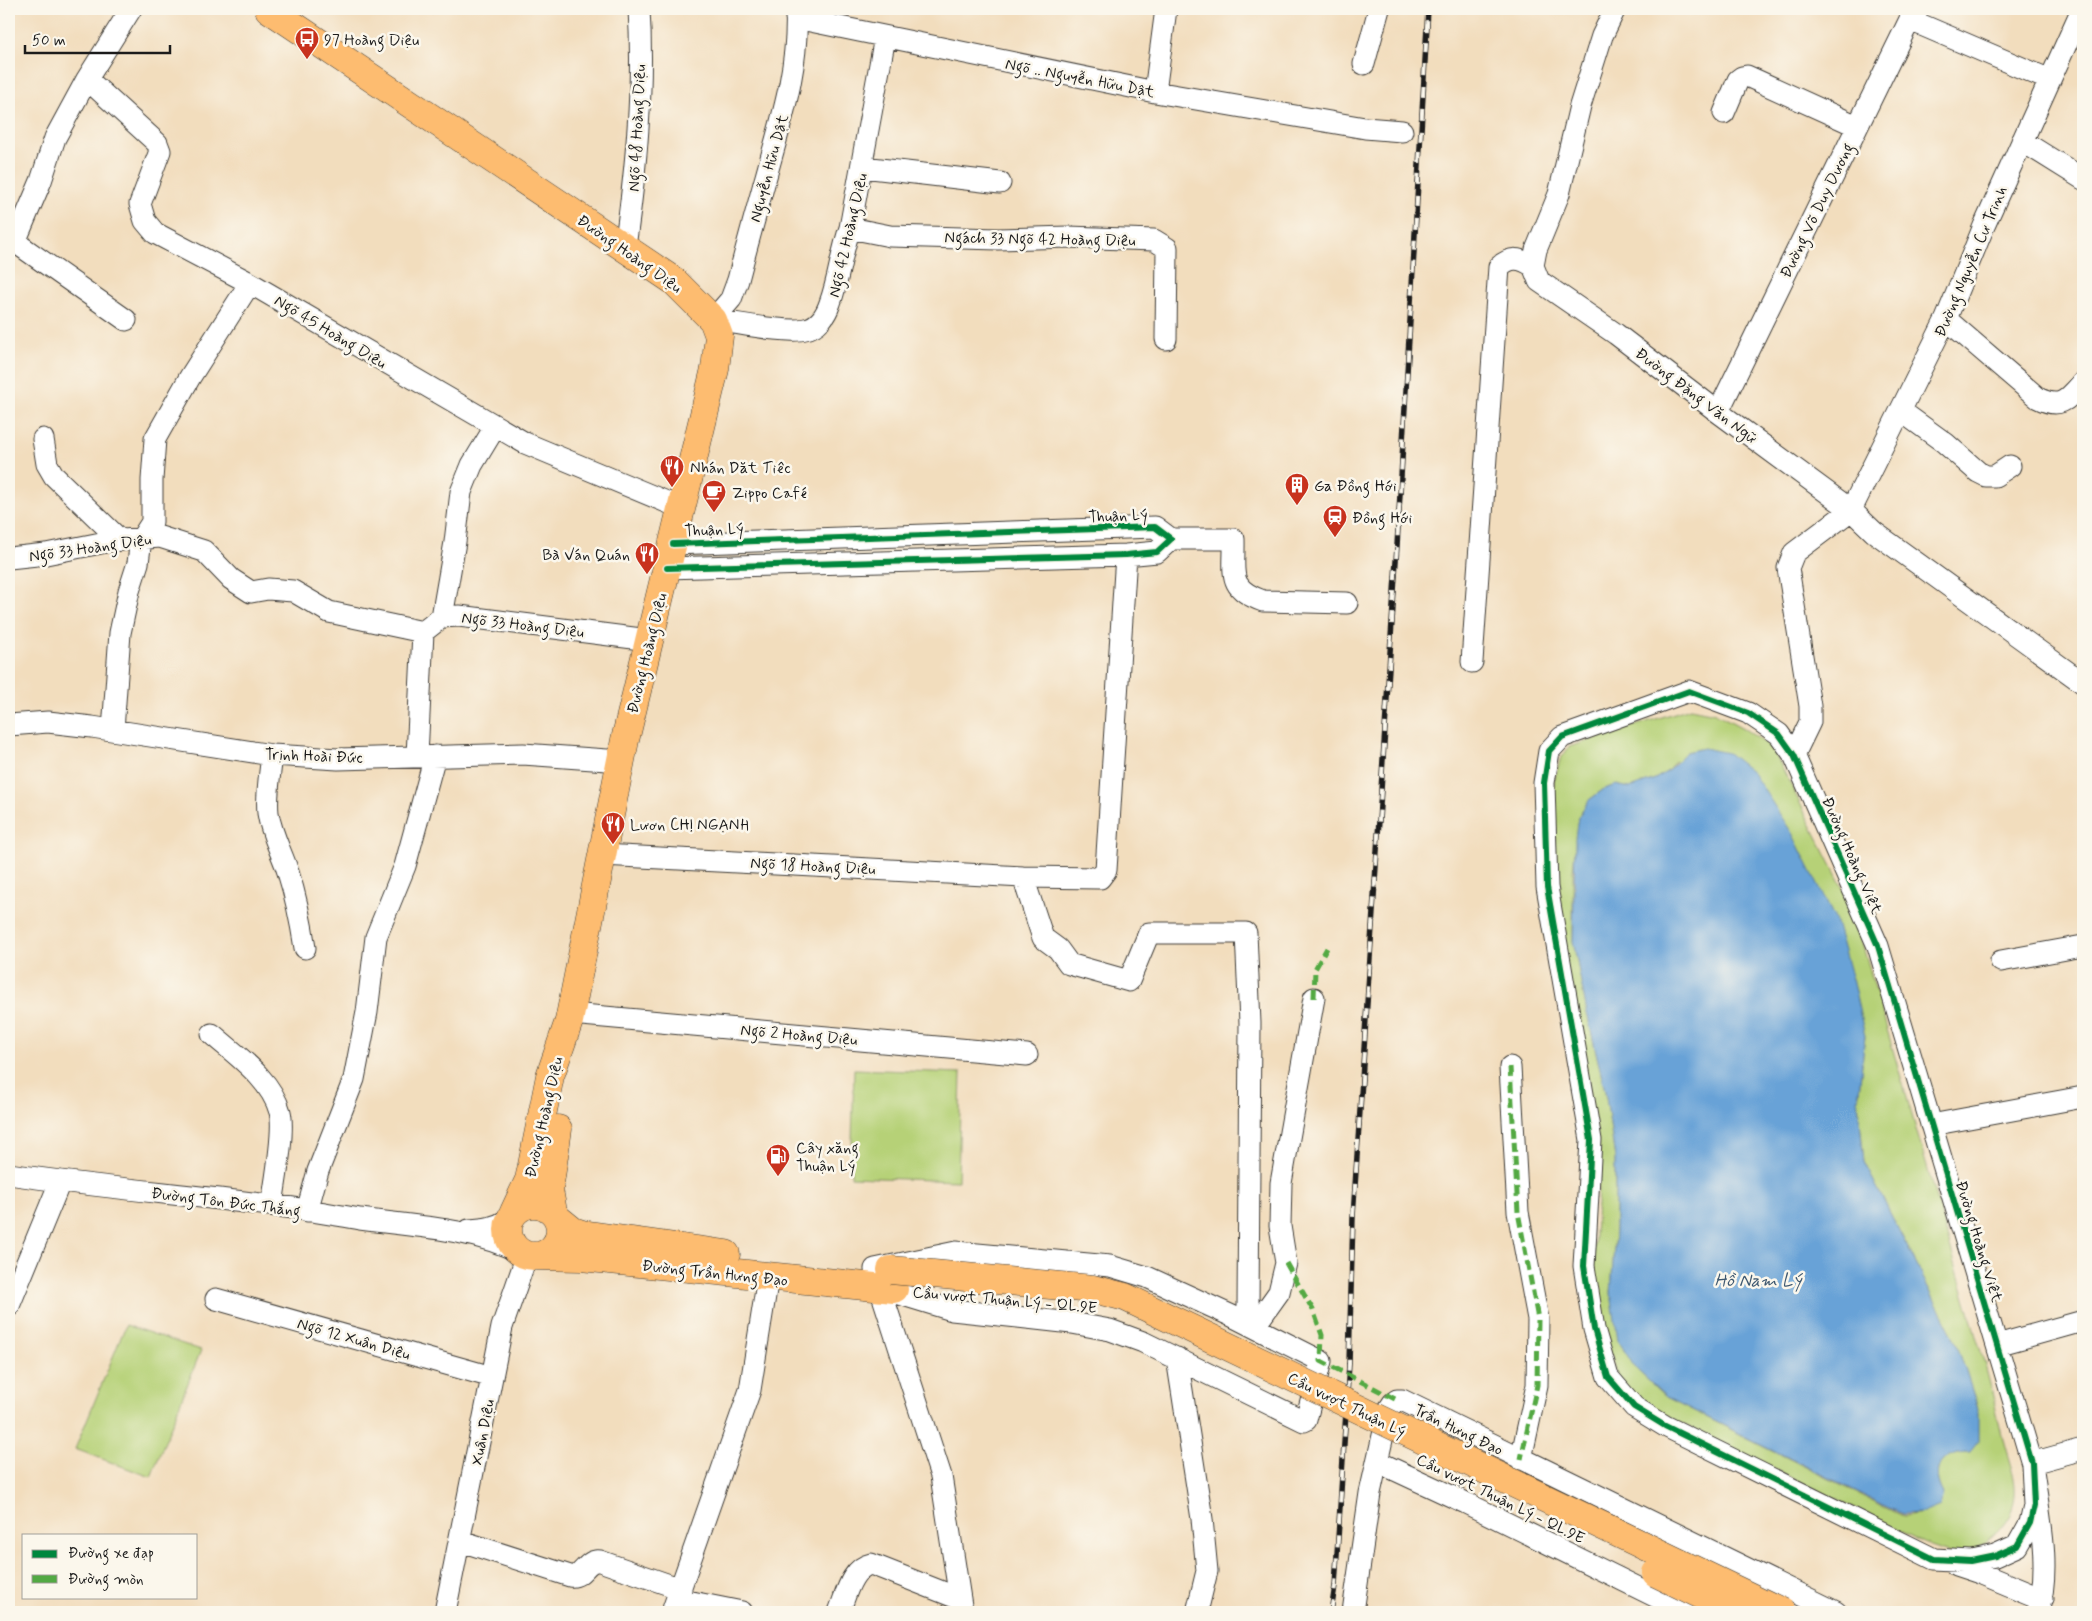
<svg xmlns="http://www.w3.org/2000/svg" width="2092" height="1621" font-family="Mynerve,sans-serif">
<style>
.green{fill:#b6d177;stroke:#69764a;fill-rule:evenodd}
.water{fill:#67a2d7;stroke:#425f7a}
.lines{fill:none;stroke-linecap:round;stroke-linejoin:round}
.minor-casing{stroke:#3c3934;stroke-width:23}
.major-casing{stroke:#3c3934;stroke-width:29}
.minor{stroke:#fff;stroke-width:21}
.major{stroke:#fdbc70;stroke-width:28}
.rail-casing{stroke:#1c1c1c;stroke-width:5.5}
.rail{stroke:#fbf7ec;stroke-width:4;stroke-dasharray:11;stroke-linecap:butt}
.major-bridge-casing{stroke:#3c3934;stroke-width:29;stroke-linecap:butt}
.major-bridge{stroke:#fdbc70;stroke-width:28}
.quiet{stroke:#52a943;stroke-width:5;stroke-dasharray:10 5;stroke-linecap:butt}
.cycleway-casing{stroke:#fbf7ec;stroke-width:9}
.cycleway{stroke:#00873e;stroke-width:6}
.labels{text-anchor:middle;stroke-width:5;stroke-linejoin:round;paint-order:stroke}
.poi-label{font-size:16px;fill:#1c1c1c;stroke:#fbf7ec;text-anchor:start}
.street-label{font-size:16px;fill:#1c1c1c;stroke:#fbf7ec}
.water-label{font-size:18px;font-style:italic;fill:#3e5870;stroke:#fbf7ec}
</style>
<rect width="100%" height="100%" fill="#fbf7ec"/>
<filter id="ink" filterUnits="userSpaceOnUse"><feTurbulence type="fractalNoise" baseFrequency=".02" numOctaves="2"/><feDisplacementMap in="SourceGraphic" scale="10" xChannelSelector="R" yChannelSelector="G"/><feConvolveMatrix kernelMatrix="1 2 1 2 8 2 1 2 1" color-interpolation-filters="sRGB"/></filter>
<filter id="wash" filterUnits="userSpaceOnUse"><feTurbulence type="fractalNoise" baseFrequency=".0096" numOctaves="4" result="noise"/><feDisplacementMap in="SourceGraphic" scale="20" xChannelSelector="R" yChannelSelector="G"/><feGaussianBlur stdDeviation="1.12" result="paint"/><feColorMatrix in="noise" values="0 0 0 0 0 0 0 0 0 0 0 0 0 0 0 0 0 1.4 0 .05"/><feComposite in="paint" operator="in"/></filter>
<g filter="url(#wash)">
<rect width="100%" height="100%" fill="#f2ddbd"/>
<path class="green" d="M1690 708 1715 713 1743 728 1772 748 1850 902 1977 1339C1988 1372 1995 1405 2003 1439 2008 1461 2020 1484 2013 1506 2007 1526 1981 1550 1961 1553 1953 1554 1932 1546 1924 1543L1676 1421 1636 1398 1618 1379 1597 1314 1593 1263 1598 1190 1556 911 1554 781 1560 760 1569 747ZM1675 761 1865 1036 1858 1101 1864 1162 1957 1344 1978 1409 1970 1452C1941 1452 1929 1468 1943 1494L1923 1513 1903 1516 1666 1397 1635 1368 1611 1294 1615 1230V1158L1605 1091 1587 1013 1573 941V870L1578 817 1589 800 1604 789 1616 785 1630 788 1655 779 1668 771Z
M854 1069 961 1073 958 1181 851 1177Z
M126 1325 201 1350 151 1477 75 1449Z"/>
<path class="water" d="M1704 748 1728 753 1753 773 1792 833 1835 919 1853 983 1865 1036 1858 1101 1864 1162 1957 1344 1978 1409V1442L1970 1452C1942 1452 1929 1468 1943 1494L1940 1506 1923 1513 1902 1514 1666 1397 1635 1368 1618 1340 1611 1294 1615 1230V1158L1605 1091 1587 1013 1573 941 1575 838 1578 817 1589 800 1604 789 1616 785 1630 788 1655 779 1668 771 1686 752Z"/>
</g>
<g filter="url(#ink)">
<g class="lines">
<defs>
<path id="minor" d="M1615 9 1602 36 1580 106 1559 194 1536 250 1533 266 1539 281 1616 334 1718 412 1851 510 1874 532 2083 683
M796 18 1155 92 1365 128 1402 131
M1910 20 2050 80
M1364 64 1379 9
M87 79 157 143 160 151 140 204 145 221 155 233 250 283 525 443 681 508
M1155 92 1166 9
M1724 113 1738 80 1742 77 1747 76 1857 126
M2022 141 2083 179
M863 167 1000 183
M850 228 890 236 998 239 1068 237 1154 240 1167 248 1166 339
M15 242 126 320
M9 244 15 242 41 181 55 138 87 79 131 9
M625 247C636 169 644 88 639 9
M1946 319 2038 398C2061 410 2068 399 2083 382
M713 320C734 322 786 334 805 329 818 327 826 315 830 303 839 279 841 253 850 228L885 37
M713 320 731 299 738 280C748 241 759 202 770 162 784 112 799 62 796 9
M1901 411 1945 443 1978 472 1986 476H1995L2010 466
M1718 412 1915 9
M43 439 47 464 54 476 120 540
M1171 539H1234C1235 573 1226 588 1263 601L1347 603
M9 558 46 554 111 541 160 537 204 551 231 579 251 592 268 589 293 591 329 612 423 632 442 617 459 616 649 640
M667 568 1126 555 1157 552 1171 539 1155 527 673 544
M442 617 455 542 461 492 472 465 495 427
M1472 662 1499 267C1511 256 1520 258 1533 266
M1689 691 1748 713 1779 734 1794 755 1878 946 2032 1463 2034 1505 2030 1523 2017 1546 1995 1556 1971 1561 1934 1559 1665 1426 1634 1407 1608 1377 1594 1329 1584 1266 1591 1140 1547 887 1544 783 1549 751 1562 737Z
M9 725 48 722 92 727 272 755 338 759 523 754 621 761
M113 730 120 633 129 591 138 563 141 539 152 522V480L155 439 190 377 250 283
M272 755C270 774 266 794 268 813 271 834 282 853 288 872 296 897 301 922 305 948
M1794 755 1810 722V706L1788 568 1794 553 1851 510 1946 319 1984 226 2082 9
M417 756 423 632
M602 855 1023 877 1100 878 1106 870 1126 555
M1023 877 1043 938 1058 949 1069 964 1129 981 1149 933H1246L1250 1023 1248 1308 1243 1321
M2001 961 2083 946
M571 1014 1027 1055
M212 1034C237 1056 271 1079 280 1112 285 1131 275 1183 272 1205
M1510 1067 1518 1212 1538 1319 1537 1385 1521 1459
M1931 1125 2083 1097
M9 1174C95 1187 183 1194 269 1205 299 1208 330 1214 360 1219 411 1226 473 1228 519 1252
M307 1211 318 1171 354 1079 367 1012 376 937 405 866 435 756
M469 1230C485 1229 495 1228 509 1219
M880 1288 952 1310 1072 1323 1110 1330 1143 1342 1304 1421 1306 1420 1321 1361 1232 1316 1147 1277 1110 1266 956 1252 875 1269 880 1288 941 1476 962 1612
M216 1299 492 1377
M9 1306 60 1182
M1254 1327 1279 1292 1286 1263 1280 1226 1281 1183 1314 998
M1997 1345 2083 1321
M1177 1358 1202 1519 1207 1571 1197 1612
M1378 1462 1466 1503 1687 1612
M461 1541 570 1576C584 1578 585 1559 600 1561L681 1589
M1956 1565 1977 1572 2042 1599
M677 1599 742 1612
M445 1612 502 1327 527 1255
M672 1612 750 1390 768 1277
M839 1612C846 1595 851 1568 871 1564L960 1599
M1353 1612 1370 1493 1389 1409 1393 1403 1397 1400H1402L1836 1612
M2038 1612C2052 1565 2038 1511 2032 1463L2083 1449"/>
<path id="major" d="M269 9 674 281 713 320 719 336 715 369 625 740 569 1021 550 1076 529 1180 514 1212
M508 1230a26 26 0 1 1 52 0a26 26 0 1 1-52 0Z
M553 1212 549 1190 558 1129
M557 1218 573 1231 582 1234 726 1254
M536 1256 581 1257 894 1289"/>
</defs>
<use href="#minor" class="minor-casing"/>
<use href="#major" class="major-casing"/>
<use href="#minor" class="minor"/>
<use href="#major" class="major"/>
<defs>
<path id="rail" d="M1331 1612 1335 1586 1349 1364 1353 1217 1397 546 1428 9"/>
</defs>
<use href="#rail" class="rail-casing"/>
<use href="#rail" class="rail"/>
<defs>
<path id="major-bridge" d="M891 1270 1093 1289 1125 1297 1782 1612
M1656 1573 1736 1612"/>
</defs>
<use href="#major-bridge" class="major-bridge-casing"/>
<use href="#major-bridge" class="major-bridge"/>
<path class="quiet" d="M1314 998 1315 969 1327 948
M1510 1067 1518 1212 1538 1319 1537 1385 1521 1459
M1286 1263 1313 1310 1322 1335 1321 1361 1397 1400"/>
<defs>
<path id="cycleway" d="M667 568 1126 555 1157 552 1171 539 1155 527 673 544
M1689 691 1748 713 1779 734 1794 755 1878 946 2032 1463 2034 1505 2030 1523 2017 1546 1995 1556 1971 1561 1934 1559 1665 1426 1634 1407 1608 1377 1594 1329 1584 1266 1591 1140 1547 887 1544 783 1549 751 1562 737Z"/>
</defs>
<use href="#cycleway" class="cycleway-casing"/>
<use href="#cycleway" class="cycleway"/>
</g>
</g>
<defs>
<symbol id="bus-pin" viewBox="-11 -11 22 30"><path d="M0 17L-7.5 6A9.5 9.5 0 1 1 7.5 6Z" fill="#c8321e" stroke="#fbf7ec"/><path d="M-5-6H5V4H4V6H2V4H-2V6H-4V4H-5ZM-3.5-4V0h7V-4ZM-3.5 1.2v1.5H-2V1.2ZM2 1.2v1.5H3.5V1.2Z" fill="#fff"/></symbol>
<symbol id="restaurant-pin" viewBox="-11 -11 22 30"><path d="M0 17L-7.5 6A9.5 9.5 0 1 1 7.5 6Z" fill="#c8321e" stroke="#fbf7ec"/><path d="M-5-6h1v4h1v-4h1v4h1v-4h1v5L-1.5 .5V6h-2V.5L-5-1ZM5-6V6H3V1.5H1.5Q1.5-4 5-6Z" fill="#fff"/></symbol>
<symbol id="building-pin" viewBox="-11 -11 22 30"><path d="M0 17L-7.5 6A9.5 9.5 0 1 1 7.5 6Z" fill="#c8321e" stroke="#fbf7ec"/><path d="M-4-6H4V6H1V3H-1V6H-4ZM-2.5-4.3h1.7v1.8h-1.7ZM.8-4.3h1.7v1.8H.8ZM-2.5-1h1.7V.8h-1.7ZM.8-1h1.7V.8H.8Z" fill="#fff"/></symbol>
<symbol id="cafe-pin" viewBox="-11 -11 22 30"><path d="M0 17L-7.5 6A9.5 9.5 0 1 1 7.5 6Z" fill="#c8321e" stroke="#fbf7ec"/><path d="M-5.5-4.5H6V0H3Q3 3.5 0 3.5H-2.5Q-5.5 3.5-5.5 0ZM3-3.2v2h1.7v-2ZM-6 4.5H4V6H-6Z" fill="#fff"/></symbol>
<symbol id="station-pin" viewBox="-11 -11 22 30"><path d="M0 17L-7.5 6A9.5 9.5 0 1 1 7.5 6Z" fill="#c8321e" stroke="#fbf7ec"/><path d="M-3-6H3Q5-6 5-4V2Q5 4 3 4L4.5 6H3L1.5 4h-3L-3 6H-4.5L-3 4Q-5 4-5 2V-4Q-5-6-3-6ZM-3.5-4v3h7v-3ZM-3.5 1v1.5H-2V1ZM2 1v1.5H3.5V1Z" fill="#fff"/></symbol>
<symbol id="fuel-pin" viewBox="-11 -11 22 30"><path d="M0 17L-7.5 6A9.5 9.5 0 1 1 7.5 6Z" fill="#c8321e" stroke="#fbf7ec"/><path d="M-5.5-6h7V0h2V4h1.3V-2.5L3-4.5l.8-.8L6-3V5H2.5V1h-1V6h-7ZM-4.2-4.7v3.2H.2V-4.7Z" fill="#fff"/></symbol>
</defs>
<g fill-rule="evenodd">
<use href="#bus-pin" x="293" y="25" width="28" height="38"/>
<use href="#restaurant-pin" x="658" y="453" width="28" height="38"/>
<use href="#building-pin" x="1283" y="471" width="28" height="38"/>
<use href="#cafe-pin" x="700" y="478" width="28" height="38"/>
<use href="#station-pin" x="1321" y="503" width="28" height="38"/>
<use href="#restaurant-pin" x="633" y="540" width="28" height="38"/>
<use href="#restaurant-pin" x="599" y="810" width="28" height="38"/>
<use href="#fuel-pin" x="764" y="1142" width="28" height="38"/>
</g>
<g class="labels">
<g class="poi-label">
<text x="324" y="45">97 Hoàng Diệu</text>
<text x="690" y="473">Nhán Dăt Tiêc</text>
<text x="1314" y="491">Ga Đồng Hới</text>
<text x="732" y="498">Zippo Café</text>
<text x="1352" y="523">Đồng Hới</text>
<text x="630" y="560" text-anchor="end">Bà Ván Quán</text>
<text x="630" y="830">Lươn CHỊ NGẠNH</text>
<text x="796" y="1153">Cây xăng<tspan x="796" dy="18">Thuận Lý</tspan></text>
</g>
<g class="street-label">
<text transform="translate(1080 77) rotate(11)" y="6">Ngõ .. Nguyễn Hữu Dật</text>
<text transform="translate(636 128) rotate(-87)" y="6">Ngõ 48 Hoàng Diệu</text>
<text transform="translate(768 168) rotate(-75)" y="6">Nguyễn Hữu Dật</text>
<text transform="translate(1816 210) rotate(-64)" y="6">Đường Võ Duy Dương</text>
<text transform="translate(847 235) rotate(-77)" y="6">Ngõ 42 Hoàng Diệu</text>
<text transform="translate(1040 238) rotate(1)" y="6">Ngách 33 Ngõ 42 Hoàng Diệu</text>
<text transform="translate(630 253) rotate(35)" y="6">Đường Hoàng Diệu</text>
<text transform="translate(1970 261) rotate(-67)" y="6">Đường Nguyễn Cư Trinh</text>
<text transform="translate(331 331) rotate(31)" y="6">Ngõ 45 Hoàng Diệu</text>
<text transform="translate(1697 395) rotate(37)" y="6">Đường Đặng Văn Ngữ</text>
<text transform="translate(1118 515) rotate(-2)" y="6">Thuận Lý</text>
<text transform="translate(714 529) rotate(-2)" y="6">Thuận Lý</text>
<text transform="translate(90 547) rotate(-8)" y="6">Ngõ 33 Hoàng Diệu</text>
<text transform="translate(523 624) rotate(7)" y="6">Ngõ 33 Hoàng Diệu</text>
<text transform="translate(646 653) rotate(-76)" y="6">Đường Hoàng Diệu</text>
<text transform="translate(314 755) rotate(2)" y="6">Trịnh Hoài Đức</text>
<text transform="translate(1853 855) rotate(66)" y="6">Đường Hoàng Việt</text>
<text transform="translate(813 865) rotate(3)" y="6">Ngõ 18 Hoàng Diệu</text>
<text transform="translate(799 1034) rotate(5)" y="6">Ngõ 2 Hoàng Diệu</text>
<text transform="translate(543 1117) rotate(-77)" y="6">Đường Hoàng Diệu</text>
<text transform="translate(226 1201) rotate(7)" y="6">Đường Tôn Đức Thắng</text>
<text transform="translate(1980 1241) rotate(73)" y="6">Đường Hoàng Việt</text>
<text transform="translate(715 1272) rotate(6)" y="6">Đường Trần Hưng Đạo</text>
<text transform="translate(1005 1299) rotate(5)" y="6">Cầu vượt Thuận Lý - QL.9E</text>
<text transform="translate(354 1338) rotate(16)" y="6">Ngõ 12 Xuân Diệu</text>
<text transform="translate(1347 1404) rotate(26)" y="6">Cầu vượt Thuận Lý</text>
<text transform="translate(1459 1429) rotate(26)" y="6">Trần Hưng Đạo</text>
<text transform="translate(482 1432) rotate(-79)" y="6">Xuân Diệu</text>
<text transform="translate(1501 1498) rotate(26)" y="6">Cầu vượt Thuận Lý - QL.9E</text>
</g>
<g class="water-label">
<text x="1758" y="1286">Hồ Nam Lý</text>
</g>
</g>
<rect width="2092" height="1621" fill="none" stroke="#fbf7ec" stroke-width="30"/>
<rect x="22" y="1534" width="175" height="65" fill="#fbf7ec" stroke="#a29f99"/>
<rect x="32" y="1550" width="25" height="8" fill="#00873e" stroke="#a29f99"/>
<text x="68" y="1558" font-size="15" fill="#1c1c1c">Đường xe đạp</text>
<rect x="32" y="1575" width="25" height="8" fill="#52a943" stroke="#a29f99"/>
<text x="68" y="1584" font-size="15" fill="#1c1c1c">Đường mòn</text>
<path d="M25 45v8h145v-8" fill="none" stroke="#1c1c1c" stroke-width="2.5"/>
<text x="32" y="45" font-size="15" fill="#1c1c1c" stroke="#fbf7ec" stroke-width="4" paint-order="stroke">50 m</text>
</svg>
